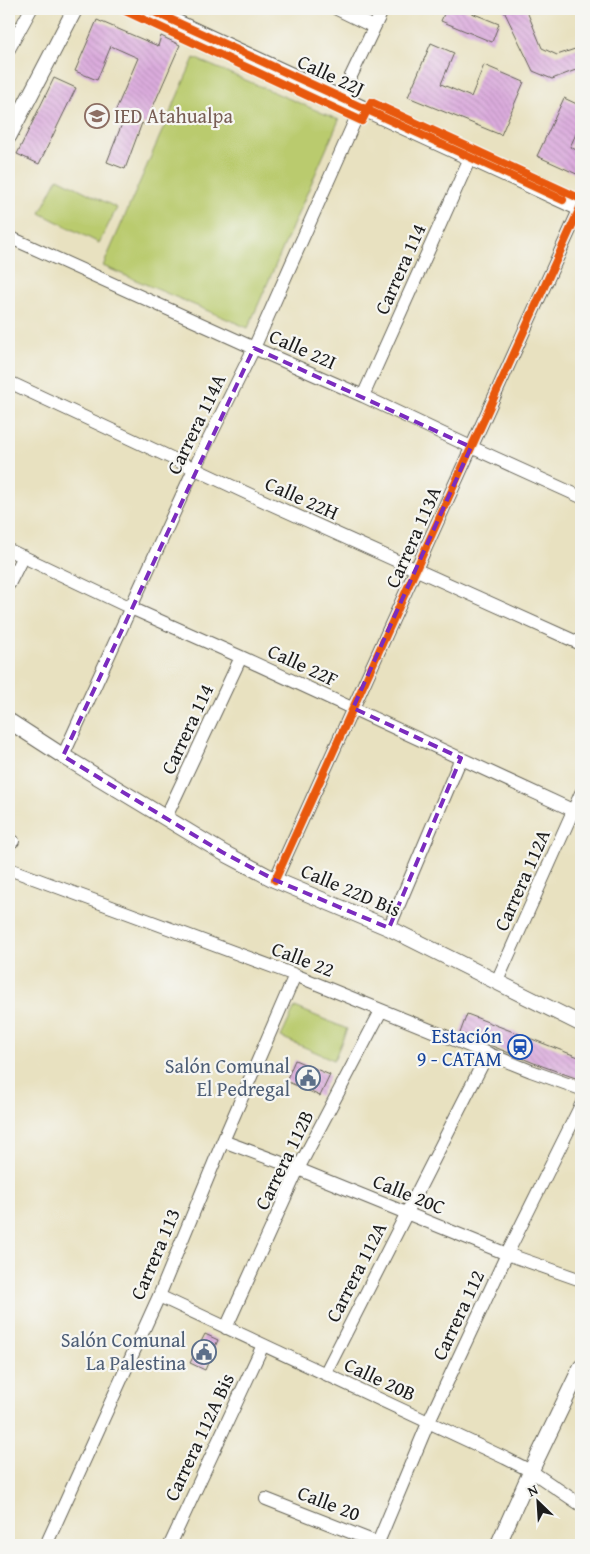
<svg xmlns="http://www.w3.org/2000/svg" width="590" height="1554" font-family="'Gentium Book Plus',serif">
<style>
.garden{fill:#bacb6e;stroke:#6b7445}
.building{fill:url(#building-back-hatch)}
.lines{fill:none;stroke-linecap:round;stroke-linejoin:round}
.minor-casing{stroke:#636155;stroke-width:14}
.tertiary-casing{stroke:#636155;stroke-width:17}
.minor{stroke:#fff;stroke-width:12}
.tertiary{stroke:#fff;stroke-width:15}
.cycleway-casing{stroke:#f6f6f2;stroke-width:11}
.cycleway{stroke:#e8590c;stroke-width:8}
.marked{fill:none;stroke:#7b2cbf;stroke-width:4;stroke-dasharray:10 6;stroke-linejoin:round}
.labels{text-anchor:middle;stroke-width:4.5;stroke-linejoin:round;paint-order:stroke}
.street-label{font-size:20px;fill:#1c1c1c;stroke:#f6f6f2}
.education-label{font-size:20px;fill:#785e54;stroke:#f6f6f2;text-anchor:start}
.transit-label{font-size:20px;fill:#164399;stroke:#f6f6f2;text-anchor:end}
.service-label{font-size:20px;fill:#4e5e75;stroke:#f6f6f2;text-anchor:end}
</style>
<defs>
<pattern id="building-back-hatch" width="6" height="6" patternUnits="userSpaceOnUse" patternTransform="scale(1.25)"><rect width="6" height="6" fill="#dbacdd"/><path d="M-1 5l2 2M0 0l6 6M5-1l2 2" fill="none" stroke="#bb93bd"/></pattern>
</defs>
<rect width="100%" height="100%" fill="#f6f6f2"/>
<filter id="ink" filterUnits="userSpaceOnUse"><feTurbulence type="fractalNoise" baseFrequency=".02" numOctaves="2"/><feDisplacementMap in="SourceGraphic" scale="10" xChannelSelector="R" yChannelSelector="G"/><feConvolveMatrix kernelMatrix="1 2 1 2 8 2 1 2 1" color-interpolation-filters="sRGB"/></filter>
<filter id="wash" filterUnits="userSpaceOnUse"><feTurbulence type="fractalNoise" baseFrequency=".0096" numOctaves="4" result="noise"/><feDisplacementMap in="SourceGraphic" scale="20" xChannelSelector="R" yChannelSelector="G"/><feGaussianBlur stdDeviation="1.12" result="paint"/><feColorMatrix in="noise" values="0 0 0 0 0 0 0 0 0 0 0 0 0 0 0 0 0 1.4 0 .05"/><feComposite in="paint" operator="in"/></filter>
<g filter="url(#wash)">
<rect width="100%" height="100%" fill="#e8e1c0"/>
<path class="garden" d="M194 58 339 120 248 328 103 266Z
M58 178 117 208 99 243 40 213Z
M295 1007 347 1029 334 1060 281 1037Z"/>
<g id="blocks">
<path class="building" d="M446 9H462L499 24 492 42 441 21Z
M503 9H526L542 48 557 55 581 47V68L552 79 533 71Z
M97 20 158 46 161 36 180 45 145 125 142 123 125 169 107 162 125 116 115 112 138 58 111 46 97 80 75 71Z
M431 43 454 53 441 84 471 97 484 65 524 82 501 135 408 97Z
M54 78 76 88 39 164 17 154Z
M564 98 581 106V123L570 147 581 152V176L537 156Z
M467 1014 581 1058V1080L534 1063 460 1033Z
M295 1060 330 1075 320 1096 286 1081Z
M205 1334 218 1340 205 1370 190 1363Z"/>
</g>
</g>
<g filter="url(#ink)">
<use href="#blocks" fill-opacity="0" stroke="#636155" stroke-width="1"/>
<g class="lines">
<defs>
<path id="minor" d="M337 9 374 27
M9 49 31 9
M341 97 383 9
M9 237 254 348 363 396 471 447 581 497
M9 382 255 497 581 644
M363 396 470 158
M9 550 131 608 241 657 581 814
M9 584 23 556
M63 756 194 469 254 348 361 107
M166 817 241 657
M9 839 13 841
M9 869 295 975 531 1071 581 1089
M275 880 580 208
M389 928 461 758
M497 981 581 793
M223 1141 298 1169 507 1254 581 1280
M159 1296 505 1458 531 1471 581 1505
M226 1328 298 1169 381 1011
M325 1374 488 1053
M266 1499 378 1543
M46 1545 159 1296 223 1141 295 975
M170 1545 263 1345
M377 1545 428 1423 507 1254 581 1105"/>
<path id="tertiary" d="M148 9 581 209
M9 136 75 9
M9 721 63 756 222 852 275 880 389 928 581 1024
M498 1545 531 1471 581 1367"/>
</defs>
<use href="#minor" class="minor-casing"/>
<use href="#tertiary" class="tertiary-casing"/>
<use href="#minor" class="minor"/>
<use href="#tertiary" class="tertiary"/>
<defs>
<path id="cycleway" d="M121 9 362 121 371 102 581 199
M148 9 563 200
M275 880 580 208"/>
</defs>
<use href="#cycleway" class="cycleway-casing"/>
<use href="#cycleway" class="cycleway"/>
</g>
</g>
<path class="marked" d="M254 348 471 447 353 708 461 758 389 928 275 880 222 852 63 756Z"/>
<defs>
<symbol id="school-ring" viewBox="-11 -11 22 22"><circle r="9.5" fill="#f6f6f2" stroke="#8d6e63" stroke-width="1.5"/><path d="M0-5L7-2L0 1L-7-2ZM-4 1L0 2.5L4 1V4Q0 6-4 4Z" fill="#8d6e63"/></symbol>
<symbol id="station-ring" viewBox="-11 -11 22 22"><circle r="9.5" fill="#f6f6f2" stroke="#1a4fb4" stroke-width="1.5"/><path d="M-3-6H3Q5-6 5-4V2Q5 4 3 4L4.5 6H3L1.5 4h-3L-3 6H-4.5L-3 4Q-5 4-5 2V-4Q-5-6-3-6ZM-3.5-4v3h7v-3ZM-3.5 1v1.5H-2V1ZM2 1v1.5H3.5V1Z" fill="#1a4fb4"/></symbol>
<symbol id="civic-ring" viewBox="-11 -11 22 22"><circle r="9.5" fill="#f6f6f2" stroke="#5c6f8a" stroke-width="1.5"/><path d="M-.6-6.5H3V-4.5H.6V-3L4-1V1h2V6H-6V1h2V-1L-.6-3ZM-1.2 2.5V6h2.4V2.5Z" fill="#5c6f8a"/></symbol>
</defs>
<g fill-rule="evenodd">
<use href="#school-ring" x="83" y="102" width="28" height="28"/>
<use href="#station-ring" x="506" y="1033" width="28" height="28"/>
<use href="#civic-ring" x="294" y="1064" width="28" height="28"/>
<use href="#civic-ring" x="190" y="1338" width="28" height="28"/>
</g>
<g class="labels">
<g class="street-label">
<text transform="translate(331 75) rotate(25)" y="7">Calle 22J</text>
<text transform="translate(400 269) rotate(-66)" y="7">Carrera 114</text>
<text transform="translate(303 349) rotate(24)" y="7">Calle 22I</text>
<text transform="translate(196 424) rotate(-64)" y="7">Carrera 114A</text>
<text transform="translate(302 498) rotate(24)" y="7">Calle 22H</text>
<text transform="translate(413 537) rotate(-66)" y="7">Carrera 113A</text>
<text transform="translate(303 665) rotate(25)" y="7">Calle 22F</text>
<text transform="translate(187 729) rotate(-65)" y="7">Carrera 114</text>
<text transform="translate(522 880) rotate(-66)" y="7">Carrera 112A</text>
<text transform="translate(351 890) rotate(23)" y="7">Calle 22D Bis</text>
<text transform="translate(303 959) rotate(21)" y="7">Calle 22</text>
<text transform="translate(284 1160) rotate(-64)" y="7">Carrera 112B</text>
<text transform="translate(409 1194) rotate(22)" y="7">Calle 20C</text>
<text transform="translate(155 1254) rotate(-67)" y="7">Carrera 113</text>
<text transform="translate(356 1272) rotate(-63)" y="7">Carrera 112A</text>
<text transform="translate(458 1315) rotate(-65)" y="7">Carrera 112</text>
<text transform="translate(380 1379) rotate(25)" y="7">Calle 20B</text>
<text transform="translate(199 1437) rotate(-65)" y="7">Carrera 112A Bis</text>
<text transform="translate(329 1503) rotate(21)" y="7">Calle 20</text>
</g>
<g class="education-label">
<text x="114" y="123">IED Atahualpa</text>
</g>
<g class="transit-label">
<text x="502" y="1043">Estación<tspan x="502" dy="23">9 - CATAM</tspan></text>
</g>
<g class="service-label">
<text x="290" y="1073">Salón Comunal<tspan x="290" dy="23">El Pedregal</tspan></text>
<text x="186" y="1347">Salón Comunal<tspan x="186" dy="23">La Palestina</tspan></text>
</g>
</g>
<rect width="590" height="1554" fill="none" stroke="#f6f6f2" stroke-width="30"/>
<g transform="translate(538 1502) rotate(335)" stroke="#f6f6f2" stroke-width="4" paint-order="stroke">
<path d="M0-4L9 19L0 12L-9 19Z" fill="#1c1c1c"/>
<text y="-8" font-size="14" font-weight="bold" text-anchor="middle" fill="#1c1c1c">N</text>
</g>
</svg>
